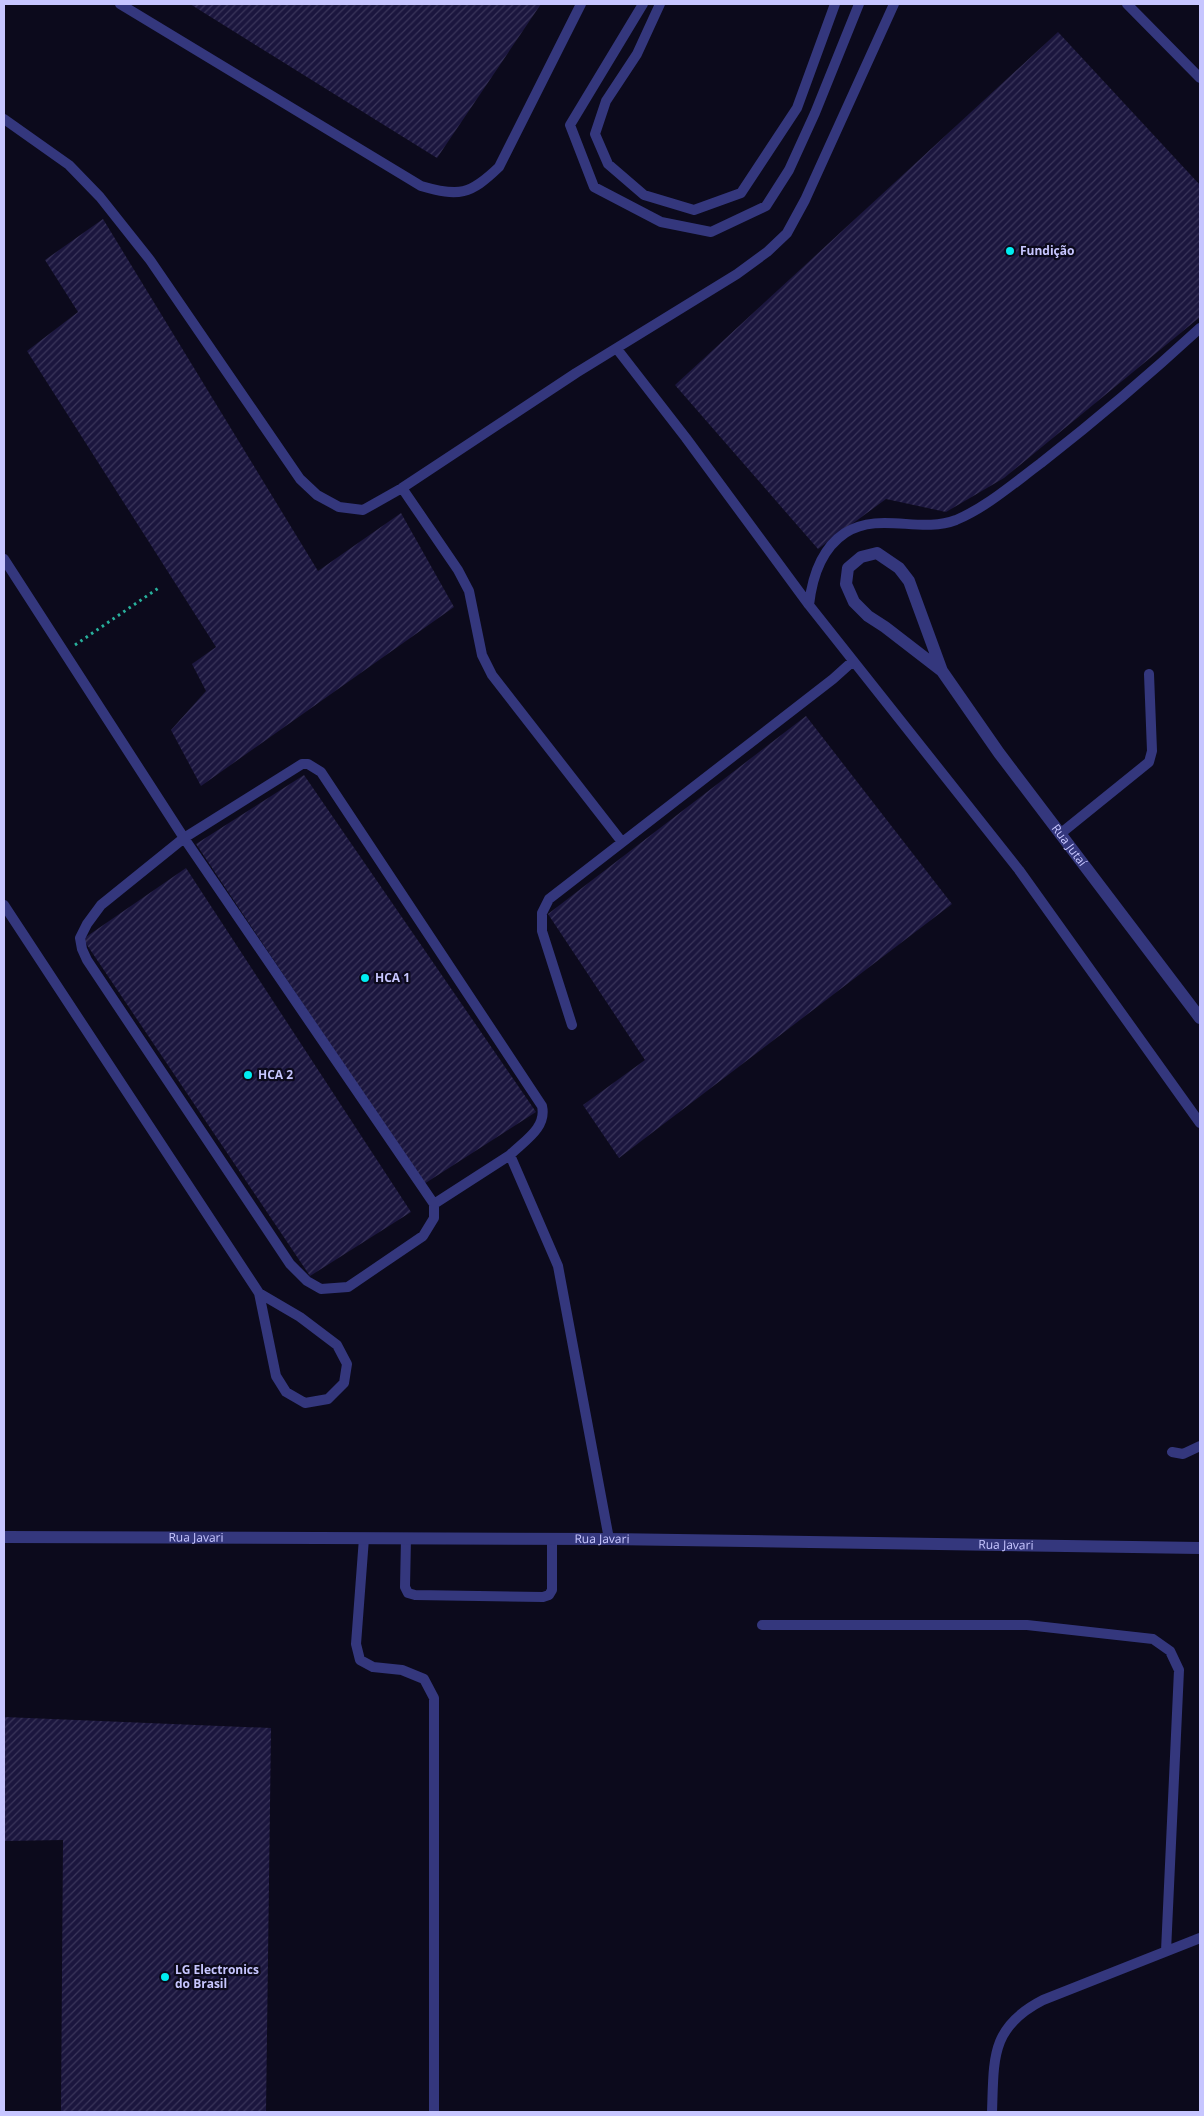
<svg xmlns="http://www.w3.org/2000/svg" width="1204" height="2116" font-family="'Open Sans',sans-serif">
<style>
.building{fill:url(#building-hatch)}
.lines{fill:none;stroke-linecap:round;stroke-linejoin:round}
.path{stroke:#28b09c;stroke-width:3;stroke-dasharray:2.5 4;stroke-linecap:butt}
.lane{stroke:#34377d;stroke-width:10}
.street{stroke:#34377d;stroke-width:12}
.poi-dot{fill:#00edf1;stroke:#0c0a1c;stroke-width:2}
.labels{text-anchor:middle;stroke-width:4.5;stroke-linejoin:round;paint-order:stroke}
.poi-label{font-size:12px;font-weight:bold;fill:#c7c6ff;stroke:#0c0a1c;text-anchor:start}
.street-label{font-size:12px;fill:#c7c6ff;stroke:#0c0a1c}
</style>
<defs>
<pattern id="building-hatch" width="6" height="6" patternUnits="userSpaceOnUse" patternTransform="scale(1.25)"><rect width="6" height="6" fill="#1b163e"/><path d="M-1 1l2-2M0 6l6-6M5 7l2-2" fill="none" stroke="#3b365b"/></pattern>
</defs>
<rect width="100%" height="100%" fill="#0c0a1c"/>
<path class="building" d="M190 4H541L437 158Z
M1058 32 1200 185V317L1004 478 946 512 886 499 818 549 675 385Z
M103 219 318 571 401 513 454 607 201 786 171 730 206 691 192 664 216 647 27 351 78 312 45 260Z
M806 716 952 904 619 1158 583 1105 645 1060 548 914Z
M304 775 536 1112 424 1184 196 844Z
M186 868 411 1212 310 1276 83 939Z
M4 1717 271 1728 266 2112H61L63 1840 4 1841Z"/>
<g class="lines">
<path class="path" d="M75 645 160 587"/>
<path class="lane" d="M120 4 421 186C459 197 470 195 499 167L581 4
M643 4 570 125 594 187 661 222 711 232 766 206 789 170 815 113 859 4
M660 4 637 54 606 101 595 134 608 164 644 195 694 210 741 193 797 108 835 4
M1127 4 1200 78
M4 119 69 165 100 197 150 260 300 479 317 495 339 507 363 510 402 488 576 373 737 274 767 252 787 233 805 200 894 4
M617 349 686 438 809 605 1019 870 1200 1123
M402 488 458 570 469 591 482 655 492 675 622 842
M4 559 184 838 434 1204 510 1155
M809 605C812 578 821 549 845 533 880 511 920 534 956 520 987 507 1014 483 1041 463 1096 420 1149 375 1200 328
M1060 834 1149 762 1152 751 1149 674
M4 905 259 1293 276 1376 286 1392 305 1403 328 1399 344 1383 347 1364 337 1345 300 1317 259 1293
M572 1025 542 931V913L549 899 833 679 853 661
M434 1204V1218L423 1236 348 1287 321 1289 307 1281 290 1264 87 960 82 949 80 938 87 924 101 905 184 838 302 764H308L321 772 542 1106C547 1128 524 1141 510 1155L558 1266 609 1539
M1172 1452 1183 1454 1200 1446
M364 1538 356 1644 360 1660 373 1667 402 1670 424 1679 434 1698V2112
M406 1538 405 1587 408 1593 415 1595 543 1597 549 1595 552 1590V1539
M762 1625H1027L1153 1639 1170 1651 1179 1670 1166 1951
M992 2112C994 2059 990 2027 1043 2000L1200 1938"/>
<g class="street">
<path id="s1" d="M942 671 909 581 899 568 877 553 861 557 848 568 846 584 854 602 868 616 885 627 942 671 999 753 1200 1018"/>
<path id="s2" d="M4 1537 609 1539 1200 1548"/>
</g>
</g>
<g class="poi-dot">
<circle cx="1010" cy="251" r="5"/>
<circle cx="365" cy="978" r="5"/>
<circle cx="248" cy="1075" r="5"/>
<circle cx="165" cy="1977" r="5"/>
</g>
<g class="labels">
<g class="poi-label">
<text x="1020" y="255">Fundição</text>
<text x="375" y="982">HCA 1</text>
<text x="258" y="1079">HCA 2</text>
<text x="175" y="1974">LG Electronics<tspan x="175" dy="14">do Brasil</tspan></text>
</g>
<g class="street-label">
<text dy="4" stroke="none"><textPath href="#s1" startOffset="536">Rua Jutaí</textPath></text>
<text dy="4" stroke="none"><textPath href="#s2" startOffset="192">Rua Javari</textPath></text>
<text dy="4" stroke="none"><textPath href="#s2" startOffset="598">Rua Javari</textPath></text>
<text dy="4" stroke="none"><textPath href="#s2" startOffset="1002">Rua Javari</textPath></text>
</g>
</g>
<rect width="1204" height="2116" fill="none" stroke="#c7c6ff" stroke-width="10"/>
</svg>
